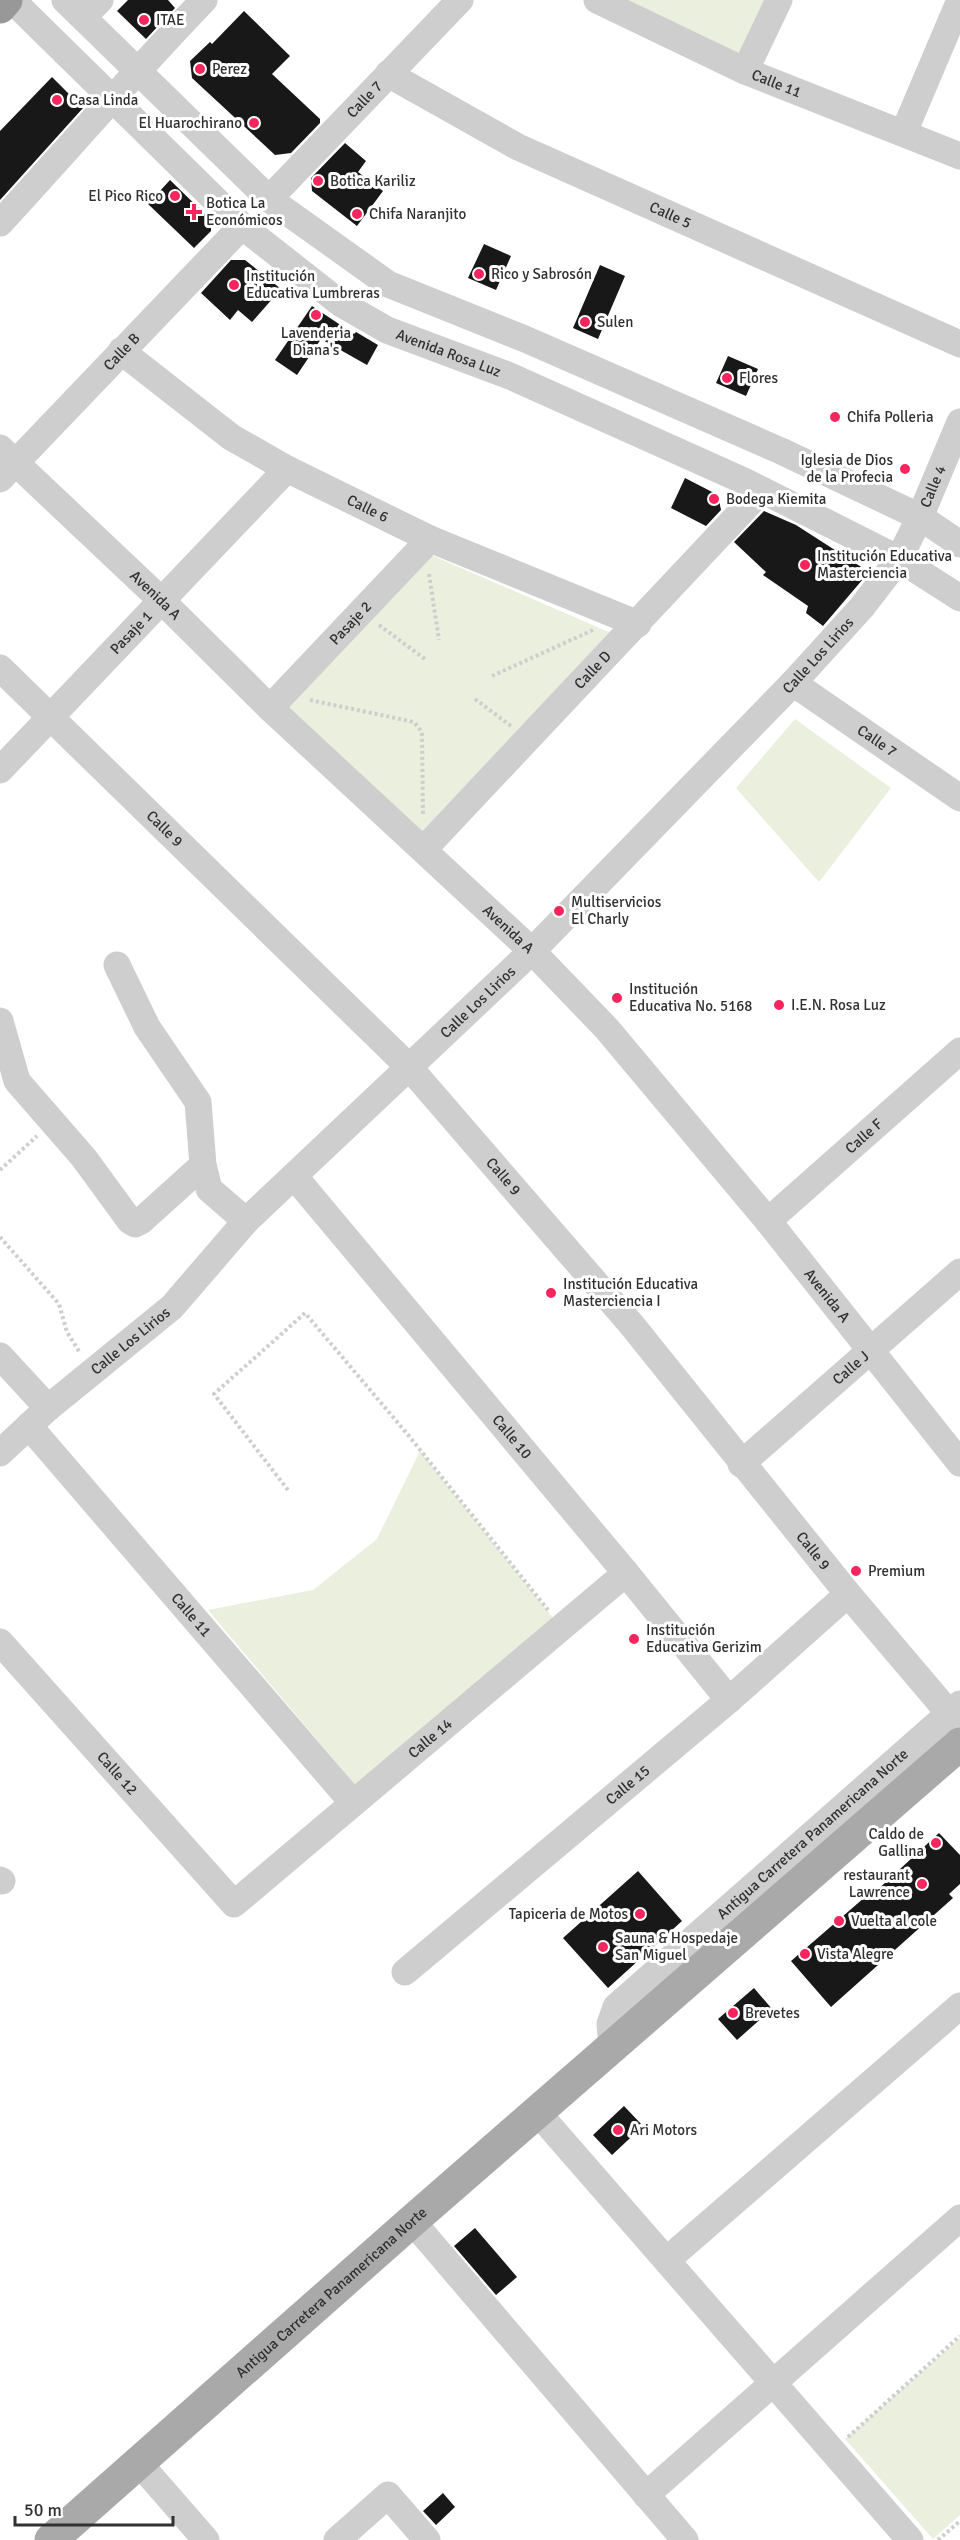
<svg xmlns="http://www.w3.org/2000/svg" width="960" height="2540" font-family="Signika,sans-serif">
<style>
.green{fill:#eaefde}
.building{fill:#181818}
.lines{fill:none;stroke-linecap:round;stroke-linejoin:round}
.path{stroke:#cecece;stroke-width:4;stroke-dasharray:3 3;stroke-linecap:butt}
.minor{stroke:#cecece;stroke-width:27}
.major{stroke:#a9a9a9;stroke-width:33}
.highway{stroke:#989898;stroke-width:33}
.poi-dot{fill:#f5265d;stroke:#fff;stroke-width:2}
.labels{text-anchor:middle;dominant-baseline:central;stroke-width:6;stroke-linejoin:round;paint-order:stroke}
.poi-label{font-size:15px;fill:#313131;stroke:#fff;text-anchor:start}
.street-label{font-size:15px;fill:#313131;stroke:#fff}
</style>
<rect width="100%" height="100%" fill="#fff"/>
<path class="green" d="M621 0H772L744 60Z
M431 555 611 633 422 831 286 710Z
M795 719 891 788 819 882 736 788Z
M420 1451 554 1619 355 1785 208 1610 313 1590 377 1539Z
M960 2338V2515L933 2539 845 2439Z"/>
<path class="building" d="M128 0H168L175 8 146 39 117 11Z
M244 11 290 56 272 74 320 119V123L291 153 275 155 192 78 190 61 210 42 212 44Z
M52 77 83 108 0 200V131Z
M345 143 366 161 358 172 383 191 357 226 312 191 311 178Z
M170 180 211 220V231L194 248 148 204Z
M484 244 511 256 496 290 468 278Z
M231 260H245L281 289 252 322 238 310 230 320 201 293Z
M600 265 625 276 598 339 573 328Z
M312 306 354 334 356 332 378 345 367 365 321 339 297 375 275 360Z
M728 356 758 369 746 396 716 383Z
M685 478 718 495 721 510 706 526 671 508Z
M764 511 796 525 869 572 823 626 806 613 808 606 763 575 766 572 734 542Z
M939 1833 960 1855V1884L949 1894 953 1898 831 2007 791 1961 872 1891 874 1893Z
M638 1871 682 1921 608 1988 563 1938Z
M754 1988 772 2009 737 2040 718 2019Z
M624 2106 643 2126 612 2155 593 2135Z
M475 2228 517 2277 496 2295 454 2246Z
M443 2493 455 2507 436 2525 423 2511Z"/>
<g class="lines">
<path class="path" d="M429 574 439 640
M379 625 425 659
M492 676 593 630
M475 699 511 726
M310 700 414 722 422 732 423 815
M0 1170 37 1136
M0 1237 59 1304 67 1332 80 1353
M288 1490 214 1394 305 1313 409 1436 548 1610
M848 2437 960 2336
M938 2540 960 2521"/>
<g class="minor">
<path id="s1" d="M12 0 242 226 340 303 387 330 510 376 744 481 899 559 960 598"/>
<path d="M65 0 269 199 388 284 525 339 781 451 920 517 960 544"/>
<path id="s2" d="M597 0 745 71 960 156"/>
<path d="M83 17 100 0"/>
<path d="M745 71 779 0"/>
<path id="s3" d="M388 74 518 147 960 344"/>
<path d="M904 132 960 0"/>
<path id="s4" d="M269 199 460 0"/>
<path d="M0 223C68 149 134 73 204 0"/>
<path id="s5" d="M121 351 231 437 287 469 430 539 638 624"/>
<path id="s6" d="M0 448 161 600 270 708 532 951 607 1029 768 1221 960 1463"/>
<path id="s7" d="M0 479 242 226"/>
<path id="s8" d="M0 668 409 1067 631 1324 848 1594 960 1726"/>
<path id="s9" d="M793 683 960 798"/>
<path id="s10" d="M270 708 430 539"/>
<path id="s11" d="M0 770 287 469"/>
<path id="s12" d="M424 849 762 490"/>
<path d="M117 965 147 1027 198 1102 203 1165 209 1189 246 1221"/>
<path d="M0 1021 17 1081 84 1158 130 1221 135 1224 141 1221 203 1165"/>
<path id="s13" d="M294 1176 626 1573 729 1700"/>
<path id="s14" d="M768 1221 960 1051"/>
<path d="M0 1356 48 1408"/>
<path id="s15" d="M29 1426 353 1803"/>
<path id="s16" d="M0 1453 48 1408 172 1307 246 1221 532 951 793 683 862 607 899 559 920 517 960 422"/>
<path id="s17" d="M741 1464 960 1272"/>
<path id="s18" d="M0 1642 234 1904 626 1573"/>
<path d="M0 1880 2 1881"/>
<path id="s19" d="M405 1972 729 1700 848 1594"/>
<path id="s20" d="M612 2048 610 2024 616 2007 960 1704"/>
<path d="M538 2113 910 2540"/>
<path d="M412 2221 685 2540"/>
<path d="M668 2259 960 2006"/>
<path d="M139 2463 206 2540"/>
<path d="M646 2495 960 2218"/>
<path d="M337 2540 388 2495 427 2540"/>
</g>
<path class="major" id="s21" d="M51 2540 412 2221 960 1744"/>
<path class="highway" d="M0 7 6 0"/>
</g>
<g class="poi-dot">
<circle cx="144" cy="20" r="6"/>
<circle cx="200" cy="69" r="6"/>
<circle cx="57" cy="100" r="6"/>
<circle cx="254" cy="123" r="6"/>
<circle cx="318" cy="181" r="6"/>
<circle cx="175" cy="196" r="6"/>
<path d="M191 203h6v6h6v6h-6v6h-6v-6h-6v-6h6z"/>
<circle cx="357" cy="214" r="6"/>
<circle cx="479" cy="274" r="6"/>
<circle cx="234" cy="285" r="6"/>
<circle cx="316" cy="315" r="6"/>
<circle cx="585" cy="322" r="6"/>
<circle cx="727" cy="378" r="6"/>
<circle cx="835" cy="417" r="6"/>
<circle cx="905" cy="469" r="6"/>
<circle cx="714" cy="499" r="6"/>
<circle cx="805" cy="565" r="6"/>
<circle cx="559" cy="911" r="6"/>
<circle cx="617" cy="998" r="6"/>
<circle cx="779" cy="1005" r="6"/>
<circle cx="551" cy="1293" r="6"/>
<circle cx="856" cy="1571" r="6"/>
<circle cx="634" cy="1639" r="6"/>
<circle cx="936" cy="1843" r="6"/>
<circle cx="922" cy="1884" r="6"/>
<circle cx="640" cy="1914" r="6"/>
<circle cx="839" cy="1921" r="6"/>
<circle cx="603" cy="1947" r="6"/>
<circle cx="805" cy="1954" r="6"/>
<circle cx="733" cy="2013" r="6"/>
<circle cx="618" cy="2130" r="6"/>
</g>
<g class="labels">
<g class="poi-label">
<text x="156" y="20">ITAE</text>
<text x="212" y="69">Perez</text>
<text x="69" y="100">Casa Linda</text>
<text x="242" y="123" text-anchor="end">El Huarochirano</text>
<text x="330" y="181">Botica Kariliz</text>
<text x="163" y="196" text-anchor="end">El Pico Rico</text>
<text x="206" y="203">Botica La<tspan x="206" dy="17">Económicos</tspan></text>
<text x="369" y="214">Chifa Naranjito</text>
<text x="491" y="274">Rico y Sabrosón</text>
<text x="246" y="276">Institución<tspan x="246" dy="17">Educativa Lumbreras</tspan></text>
<text x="597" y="322">Sulen</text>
<text x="316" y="333" text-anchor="middle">Lavenderia<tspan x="316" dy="17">Diana's</tspan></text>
<text x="739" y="378">Flores</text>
<text x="847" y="417">Chifa Polleria</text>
<text x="893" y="460" text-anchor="end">Iglesia de Dios<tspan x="893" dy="17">de la Profecia</tspan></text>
<text x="726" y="499">Bodega Kiemita</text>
<text x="817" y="556">Institución Educativa<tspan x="817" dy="17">Masterciencia</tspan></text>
<text x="571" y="902">Multiservicios<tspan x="571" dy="17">El Charly</tspan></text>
<text x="629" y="989">Institución<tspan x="629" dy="17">Educativa No. 5168</tspan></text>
<text x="791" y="1005">I.E.N. Rosa Luz</text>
<text x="563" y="1284">Institución Educativa<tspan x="563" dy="17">Masterciencia I</tspan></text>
<text x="868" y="1571">Premium</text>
<text x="646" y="1630">Institución<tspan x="646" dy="17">Educativa Gerizim</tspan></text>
<text x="924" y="1834" text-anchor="end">Caldo de<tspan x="924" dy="17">Gallina</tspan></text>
<text x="910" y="1875" text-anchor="end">restaurant<tspan x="910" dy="17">Lawrence</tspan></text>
<text x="628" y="1914" text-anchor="end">Tapiceria de Motos</text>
<text x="851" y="1921">Vuelta al cole</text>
<text x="615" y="1938">Sauna &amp; Hospedaje<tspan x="615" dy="17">San Miguel</tspan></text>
<text x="817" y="1954">Vista Alegre</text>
<text x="745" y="2013">Brevetes</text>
<text x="630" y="2130">Ari Motors</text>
</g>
<g class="street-label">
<text stroke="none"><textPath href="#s2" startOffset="198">Calle 11</textPath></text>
<text stroke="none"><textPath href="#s4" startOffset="138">Calle 7</textPath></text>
<text stroke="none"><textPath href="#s3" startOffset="316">Calle 5</textPath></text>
<text stroke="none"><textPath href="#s7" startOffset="176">Calle B</textPath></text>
<text stroke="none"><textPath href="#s1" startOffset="567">Avenida Rosa Luz</textPath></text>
<text stroke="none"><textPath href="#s16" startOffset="1350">Calle 4</textPath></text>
<text stroke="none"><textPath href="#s5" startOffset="294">Calle 6</textPath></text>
<text stroke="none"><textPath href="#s6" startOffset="214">Avenida A</textPath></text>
<text stroke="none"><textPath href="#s10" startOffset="117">Pasaje 2</textPath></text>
<text stroke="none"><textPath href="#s11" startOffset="190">Pasaje 1</textPath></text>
<text stroke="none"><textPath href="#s16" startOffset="1144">Calle Los Lirios</textPath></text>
<text stroke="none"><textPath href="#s12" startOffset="246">Calle D</textPath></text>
<text stroke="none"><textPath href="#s9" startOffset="102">Calle 7</textPath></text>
<text stroke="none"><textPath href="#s8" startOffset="230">Calle 9</textPath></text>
<text stroke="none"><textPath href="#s6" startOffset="700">Avenida A</textPath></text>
<text stroke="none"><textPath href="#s16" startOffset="658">Calle Los Lirios</textPath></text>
<text stroke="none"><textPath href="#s14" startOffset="128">Calle F</textPath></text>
<text stroke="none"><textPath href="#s8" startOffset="716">Calle 9</textPath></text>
<text stroke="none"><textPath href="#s6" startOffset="1186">Avenida A</textPath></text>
<text stroke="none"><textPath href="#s16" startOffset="172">Calle Los Lirios</textPath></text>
<text stroke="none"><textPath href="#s17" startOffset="146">Calle J</textPath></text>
<text stroke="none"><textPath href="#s13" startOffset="340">Calle 10</textPath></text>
<text stroke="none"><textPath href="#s8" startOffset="1202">Calle 9</textPath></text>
<text stroke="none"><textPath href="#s15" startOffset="249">Calle 11</textPath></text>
<text stroke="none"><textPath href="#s18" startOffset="608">Calle 14</textPath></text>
<text stroke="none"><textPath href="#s18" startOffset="176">Calle 12</textPath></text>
<text stroke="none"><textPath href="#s19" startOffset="291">Calle 15</textPath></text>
<text stroke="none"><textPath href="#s20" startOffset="304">Antigua Carretera Panamericana Norte</textPath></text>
<text stroke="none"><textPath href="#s21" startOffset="374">Antigua Carretera Panamericana Norte</textPath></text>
</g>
</g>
<path d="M15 2516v9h158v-9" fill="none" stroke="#313131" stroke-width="3"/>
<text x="24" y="2516" font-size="18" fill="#313131" stroke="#ffffff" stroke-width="4.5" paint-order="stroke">50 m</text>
</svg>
